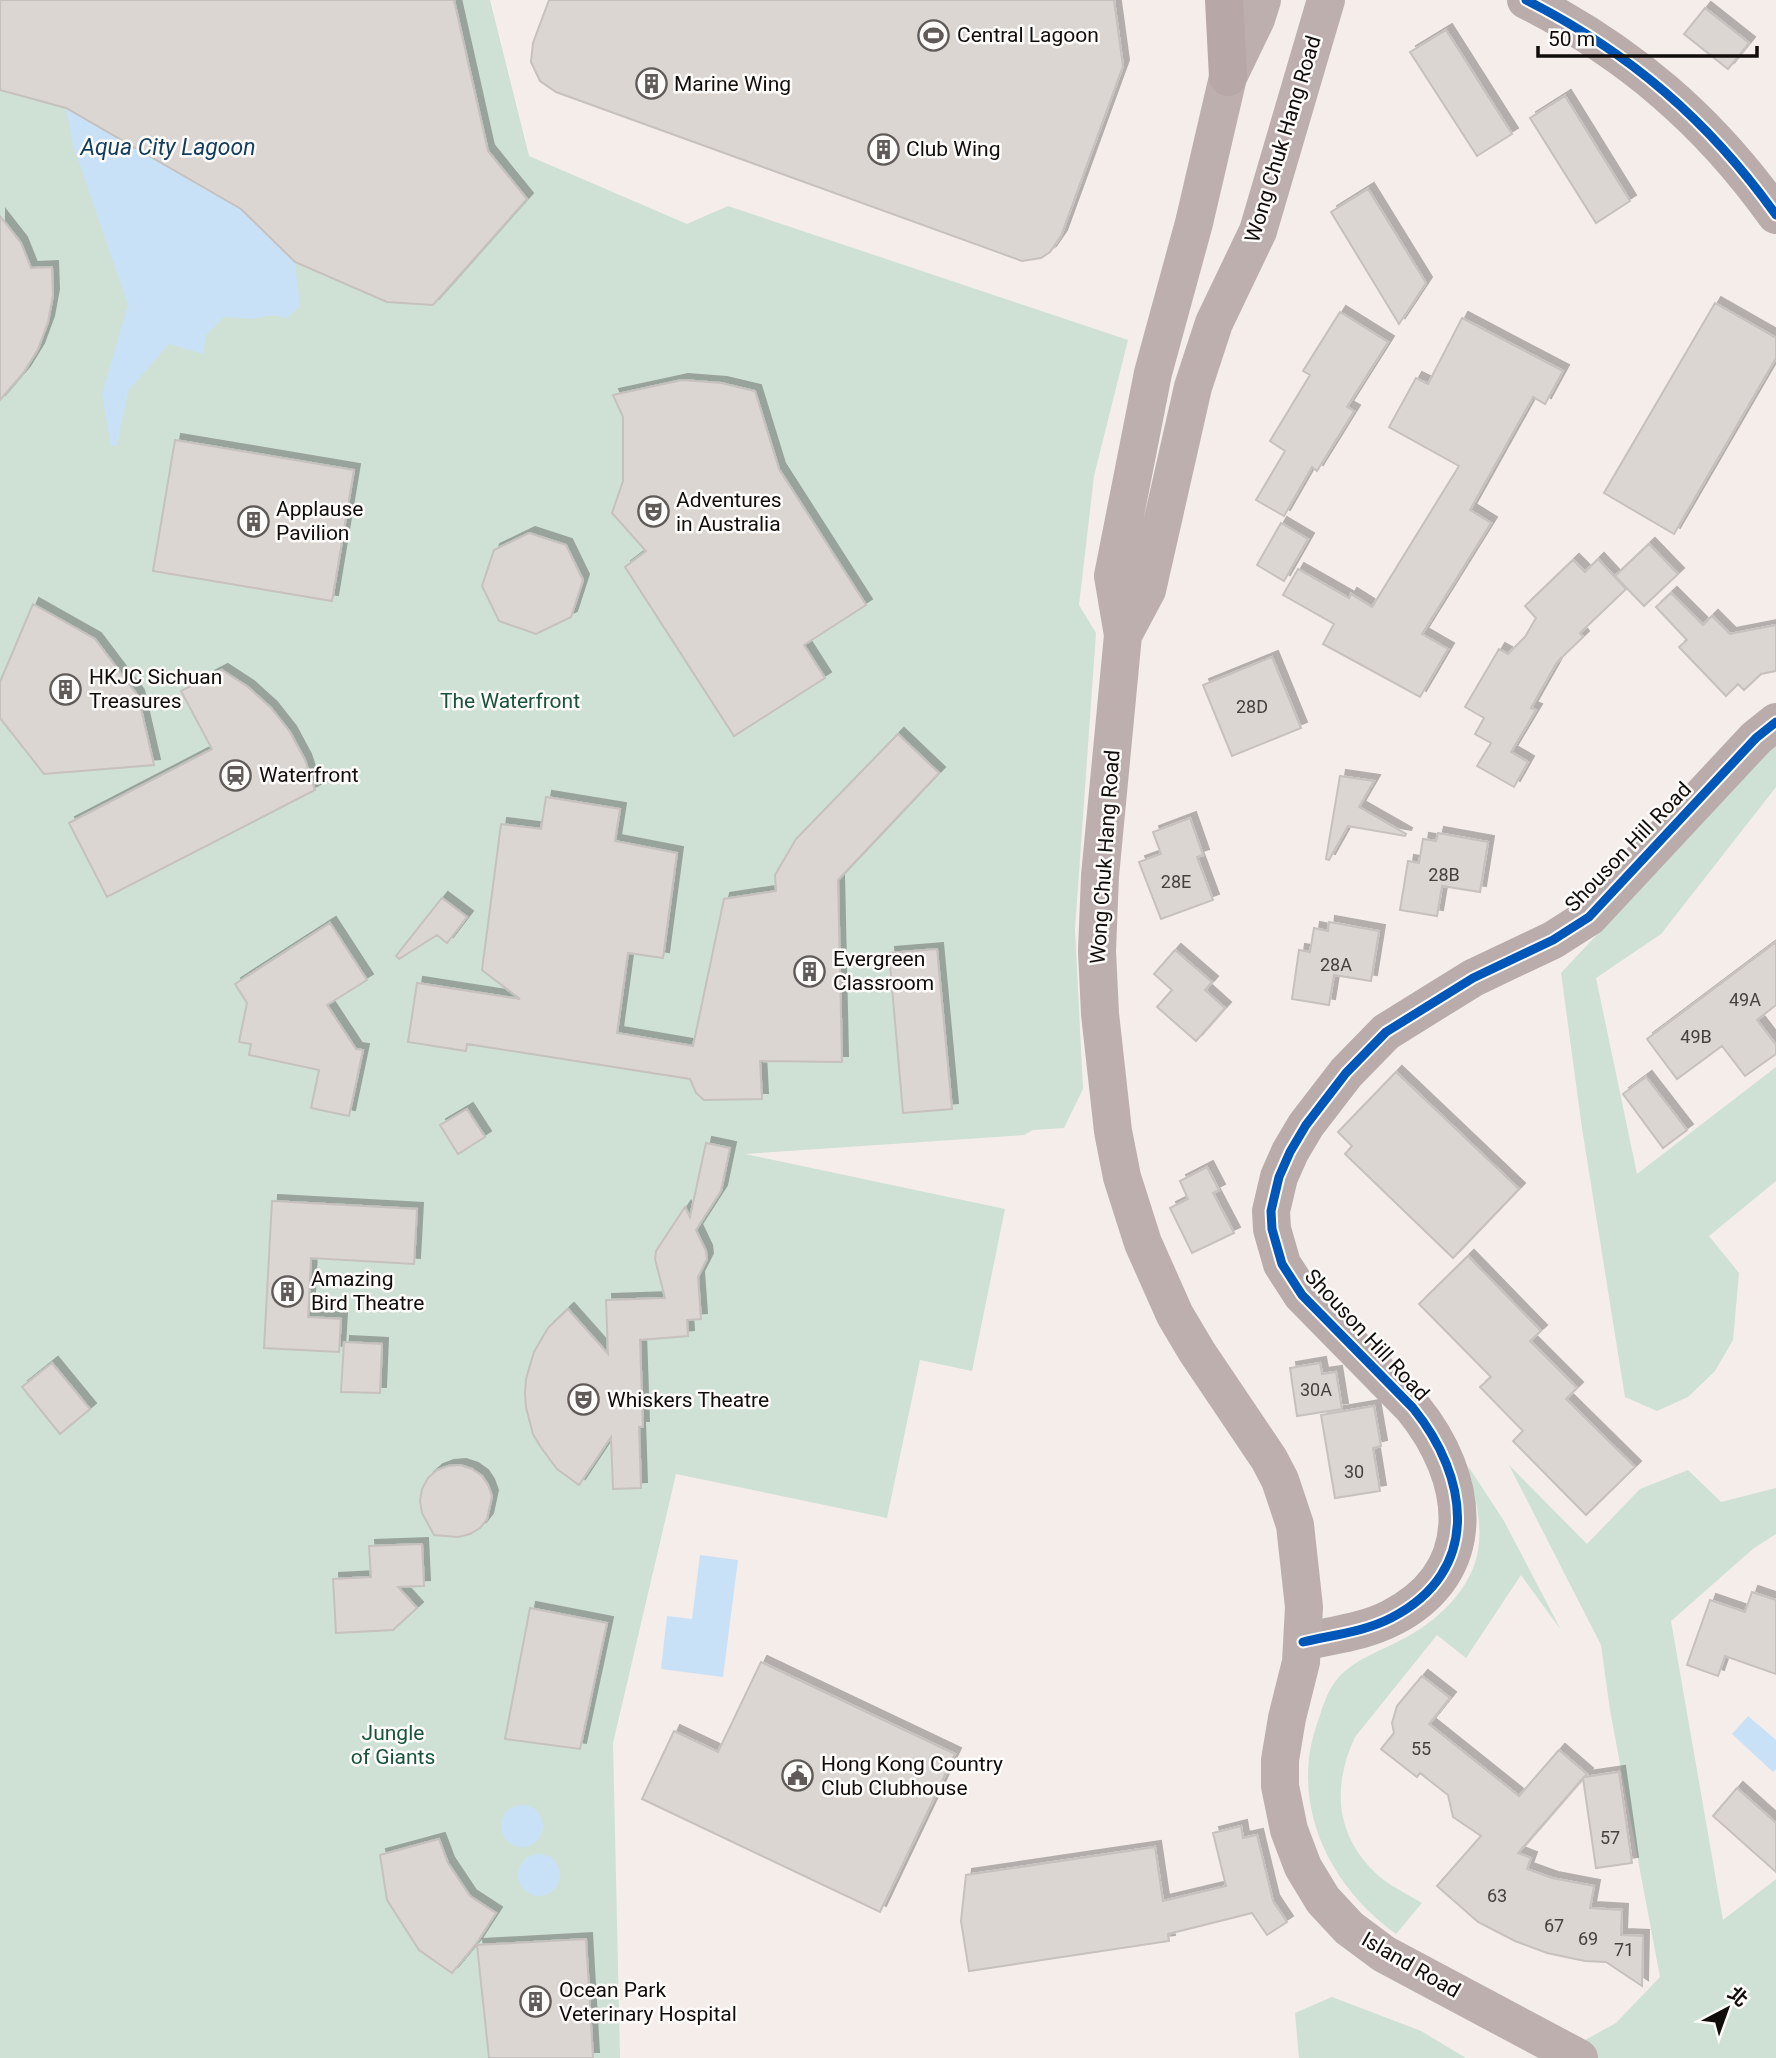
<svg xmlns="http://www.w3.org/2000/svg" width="1776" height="2058" font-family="Roboto,'Noto Sans TC',sans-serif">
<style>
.green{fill:#cfe0d4}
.water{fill:#c9e1f7}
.building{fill:#dcd6d3;stroke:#c6c1be;stroke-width:2;filter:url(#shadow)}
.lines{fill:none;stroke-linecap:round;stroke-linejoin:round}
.minor{stroke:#b9acab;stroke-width:38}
.major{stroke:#bdafad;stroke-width:38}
.highway{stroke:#b7a7a6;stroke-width:38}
.cycleway-casing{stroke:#fefcfa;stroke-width:13}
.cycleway{stroke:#0057b8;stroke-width:9}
.labels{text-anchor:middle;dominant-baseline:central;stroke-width:5;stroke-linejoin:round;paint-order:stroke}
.number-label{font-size:18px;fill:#46413f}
.poi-label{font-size:21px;fill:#110d0b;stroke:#fefcfa;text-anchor:start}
.street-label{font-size:21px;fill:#110d0b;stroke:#fefcfa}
.park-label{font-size:21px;fill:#18533b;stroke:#fefcfa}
.water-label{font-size:23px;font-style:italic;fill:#123d5d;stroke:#fefcfa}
</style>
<defs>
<filter id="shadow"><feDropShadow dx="6" dy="-6" stdDeviation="0" flood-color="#0004"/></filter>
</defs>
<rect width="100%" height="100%" fill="#f4ede9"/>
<path class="green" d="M0 0H490L529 156 687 224 728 206 1128 340 1094 476 1079 605 1096 633 1075 929 1083 1089 1064 1128 1033 1130 1024 1135 745 1154 1005 1209 972 1371 920 1360 887 1518 676 1474 613 1743 620 2058H0Z
M1776 744V787L1661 934 1596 978 1637 1174 1776 1067V1181L1709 1236 1739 1273 1733 1340 1715 1371 1688 1397 1657 1411 1625 1397 1582 1128 1561 973Z
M1509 1465 1587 1544 1640 1489 1688 1470 1721 1502 1776 1488V1534L1754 1548 1671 1621 1723 1920 1776 1879V2058H1562L1567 2050 1616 2023 1660 1977 1610 1710 1601 1645Z
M1468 1466 1504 1521 1561 1630 1521 1575 1466 1658 1437 1635 1355 1737C1331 1788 1336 1839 1380 1877 1392 1887 1409 1895 1422 1903L1396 1934C1329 1886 1288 1803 1318 1721 1323 1706 1327 1691 1338 1678 1355 1659 1379 1652 1401 1640 1435 1623 1472 1590 1478 1550 1483 1524 1474 1491 1468 1466Z
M1332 1997 1421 2031 1466 2058H1299L1295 2013Z"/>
<path class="water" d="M59 25 295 262 300 306 287 318 272 315 252 319 224 317 205 336 204 354 169 344 128 391 117 445 111 447 102 394 128 305 73 145 66 108Z
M700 1555 738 1560 723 1677 661 1669 667 1616 692 1619Z
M1748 1716 1776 1740V1769L1773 1772 1732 1734Z
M501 1826a21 21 0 1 1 42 0a21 21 0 1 1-42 0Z
M518 1875a21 21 0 1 1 42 0a21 21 0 1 1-42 0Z"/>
<path class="building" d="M0 0H454L488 151 527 199 433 305 387 302 295 262 241 209 66 108 0 90Z
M549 0H1114L1123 66 1061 236 1050 252 1041 258 1022 261 556 92 540 81 531 62 533 43Z
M1705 8 1749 43 1728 69 1684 34Z
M1446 30 1512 134 1477 156 1410 52Z
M1565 96 1630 201 1596 223 1530 118Z
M1368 189 1426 283 1399 324 1331 212Z
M0 216 21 243 31 268 52 267 53 295 48 322 38 349 24 372 0 400Z
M1715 303 1776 338V358L1674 534 1604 493Z
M1340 312 1388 342 1347 407 1354 411 1317 471 1312 467 1284 516 1256 500 1285 451 1270 441 1310 375 1303 371Z
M1462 318 1563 371 1545 404 1533 397 1470 510 1491 523 1422 634 1448 649 1420 697 1323 644 1334 624 1283 595 1298 569 1349 598 1351 594 1372 607 1459 466 1389 427 1416 378 1428 384Z
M682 380 721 383 755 391 779 469 866 605 804 645 825 678 734 736 625 567 646 551 612 513 623 481V417L613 395Z
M175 440 354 470 332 601 153 571Z
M1281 523 1308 539 1284 581 1257 565Z
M529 533 566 545 583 580 571 617 536 634 499 621 482 586 494 550Z
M1649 544 1678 574 1644 606 1615 576Z
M1598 559 1626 589 1580 633 1583 637 1557 662 1531 708 1536 710 1511 752 1528 762 1514 787 1477 766 1491 743 1475 734 1484 718 1465 707 1499 649 1508 654 1525 637 1536 618 1525 606 1573 560 1585 572Z
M1671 593 1703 625 1712 616 1730 634 1776 625V671L1761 674 1744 690 1738 684 1726 696 1679 647 1687 640 1656 607Z
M33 604 95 639 138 696 154 765 44 774 0 718V682Z
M1272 657 1301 728 1232 756 1203 685Z
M222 670 248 687 271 708 290 732 305 760 315 790 107 897 69 823 212 749 181 691Z
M898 734 939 773 838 880 842 1062 760 1061 762 1099 704 1100 696 1093 690 1079 467 1044 466 1051 408 1042 417 983 520 999 482 970 501 824 541 829 546 797 620 809 615 841 677 853 663 958 628 953 617 1033 693 1046 724 899 776 891 775 875 796 839Z
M1340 776 1374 781 1359 807 1406 834 1405 836 1348 826 1329 860 1326 859Z
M1190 818 1203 855 1197 857 1213 900 1161 919 1139 862 1161 854 1153 832Z
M1438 833 1488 842 1480 892 1442 886 1437 916 1400 910 1408 861 1419 863 1423 839 1436 841Z
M442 898 467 917 447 943 437 935 399 959 396 956Z
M1329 922 1379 931 1371 981 1334 975 1329 1005 1292 999 1299 950 1310 952 1314 928 1328 931Z
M330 923 367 980 327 1005 356 1049 363 1050 349 1116 311 1108 319 1070 249 1055 251 1044 239 1042 247 1003 235 984Z
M1776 942V1005L1757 1020 1776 1045V1054L1745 1076 1722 1046 1677 1079 1647 1039Z
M937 949 952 1109 903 1113 889 953Z
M1175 950 1212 982 1205 990 1225 1008 1196 1041 1157 1007 1172 990 1154 974Z
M1396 1072 1519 1189 1453 1258 1345 1154 1352 1146 1338 1132Z
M1646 1077 1687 1130 1663 1148 1623 1094Z
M467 1109 485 1137 458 1154 440 1125Z
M706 1143 730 1148 721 1191 696 1230 706 1251 707 1259 698 1277 701 1319 687 1320 688 1336 640 1340 643 1427H639L641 1488 613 1489 611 1437 579 1485 557 1469 540 1446 533 1434 526 1407 525 1393 526 1379 534 1352 548 1328 568 1309 608 1354 606 1300 665 1298 655 1259 656 1251 685 1207 690 1217Z
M1207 1167 1219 1190 1213 1193 1234 1233 1192 1253 1170 1208 1188 1199 1180 1181Z
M272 1201 417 1209 414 1264 311 1258 308 1317 341 1319 339 1352 264 1348Z
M1468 1256 1541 1331 1530 1341 1577 1388 1566 1399 1635 1467 1586 1515 1513 1441 1523 1431 1480 1387 1491 1377 1419 1304Z
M344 1342 382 1344 380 1393 341 1392Z
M52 1363 90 1409 60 1434 22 1387Z
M1320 1363 1322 1374 1336 1372 1342 1409 1297 1416 1290 1368Z
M1374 1406 1381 1446 1373 1448 1380 1491 1335 1498 1321 1415Z
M460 1465 472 1469 482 1476 488 1485 492 1496 487 1519 480 1528 470 1534 458 1537 434 1535 422 1513 420 1501 422 1489 428 1478 437 1470 448 1466Z
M422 1544 424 1586 398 1587 417 1608 393 1630 336 1633 333 1579 371 1577 369 1546Z
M1752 1592 1776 1600V1674L1725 1656 1718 1676 1687 1665 1710 1600 1745 1612Z
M530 1608 607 1623 580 1749 505 1739Z
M761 1662 955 1754 880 1912 642 1799 674 1731 718 1752Z
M1422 1676 1450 1698 1429 1724 1519 1796 1559 1750 1587 1774 1584 1777 1619 1772 1632 1863 1596 1868 1583 1778 1518 1853 1531 1858 1527 1869 1552 1878 1594 1886 1590 1908 1622 1910 1621 1935 1643 1936 1642 1986 1606 1962 1585 1961 1547 1953 1515 1941 1478 1922 1437 1886 1481 1836 1453 1817 1448 1795 1420 1773 1417 1777 1381 1749 1394 1733 1392 1723 1397 1706Z
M1737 1788 1776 1823V1872L1713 1816Z
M1241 1826 1243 1838 1257 1835 1273 1901 1287 1922 1267 1935 1252 1913 1168 1934 1169 1941 969 1971 961 1921 966 1875 1155 1847 1163 1901 1226 1886 1213 1833Z
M439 1839 448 1863 470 1896 496 1913 476 1944 452 1973 419 1950 387 1900 380 1855Z
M586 1939 593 2058H489L477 1945Z"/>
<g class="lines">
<path class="minor" d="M1526 0C1629 52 1709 121 1776 215
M1303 1642C1332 1635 1364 1632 1391 1618 1483 1571 1469 1477 1413 1408L1302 1295 1282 1264 1272 1229 1271 1211 1279 1177 1290 1152 1306 1125 1346 1073 1386 1032 1473 978 1553 940 1589 917 1756 738 1776 722"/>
<path class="major" d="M1262 0 1256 19 1228 77 1194 223 1153 373 1113 576 1123 635 1100 876 1097 951 1100 1014 1113 1131 1122 1177 1143 1243 1175 1315 1197 1352 1269 1459 1280 1480 1295 1525 1304 1607 1301 1662 1287 1718 1280 1760V1786L1289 1830 1303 1867 1323 1900 1349 1928 1384 1954 1579 2058
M1123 635 1147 590 1193 387 1214 323 1258 231 1326 0"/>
<path class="highway" d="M1224 0 1228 77"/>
<defs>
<path id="cycleway" d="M1526 0C1629 52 1709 121 1776 215
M1303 1642C1332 1635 1364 1632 1391 1618 1483 1571 1469 1477 1413 1408L1302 1295 1282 1264 1272 1229 1271 1211 1279 1177 1290 1152 1306 1125 1346 1073 1386 1032 1473 978 1553 940 1589 917 1756 738 1776 722"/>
</defs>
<use href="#cycleway" class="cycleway-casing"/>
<use href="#cycleway" class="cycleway"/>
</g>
<defs>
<symbol id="stadium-ring" viewBox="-11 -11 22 22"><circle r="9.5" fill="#fefcfa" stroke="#605b59" stroke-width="1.5"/><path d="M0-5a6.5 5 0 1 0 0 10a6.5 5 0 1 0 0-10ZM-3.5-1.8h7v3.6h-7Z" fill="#605b59"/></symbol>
<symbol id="building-ring" viewBox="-11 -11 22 22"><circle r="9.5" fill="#fefcfa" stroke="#605b59" stroke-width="1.5"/><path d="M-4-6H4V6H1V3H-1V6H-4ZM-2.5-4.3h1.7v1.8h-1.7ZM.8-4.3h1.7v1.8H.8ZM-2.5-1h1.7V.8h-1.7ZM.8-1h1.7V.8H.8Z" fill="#605b59"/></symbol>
<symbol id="theatre-ring" viewBox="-11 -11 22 22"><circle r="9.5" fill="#fefcfa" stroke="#605b59" stroke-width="1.5"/><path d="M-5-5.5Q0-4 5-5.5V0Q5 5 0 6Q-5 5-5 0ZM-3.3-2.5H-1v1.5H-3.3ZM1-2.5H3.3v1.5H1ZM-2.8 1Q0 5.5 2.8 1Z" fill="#605b59"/></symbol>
<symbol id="station-ring" viewBox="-11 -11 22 22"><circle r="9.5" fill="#fefcfa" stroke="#605b59" stroke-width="1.5"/><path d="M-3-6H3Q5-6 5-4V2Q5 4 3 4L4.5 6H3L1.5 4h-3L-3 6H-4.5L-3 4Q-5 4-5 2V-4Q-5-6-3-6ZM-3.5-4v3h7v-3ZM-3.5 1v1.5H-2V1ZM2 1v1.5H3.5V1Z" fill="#605b59"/></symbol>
<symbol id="civic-ring" viewBox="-11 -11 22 22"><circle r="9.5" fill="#fefcfa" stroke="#605b59" stroke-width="1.5"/><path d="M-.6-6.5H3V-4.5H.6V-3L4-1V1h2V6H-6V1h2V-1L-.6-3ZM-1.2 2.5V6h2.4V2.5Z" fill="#605b59"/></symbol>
</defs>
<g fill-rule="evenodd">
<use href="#stadium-ring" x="916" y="18" width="35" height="35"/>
<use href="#building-ring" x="634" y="66" width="35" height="35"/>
<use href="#building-ring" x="866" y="132" width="35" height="35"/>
<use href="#theatre-ring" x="636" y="494" width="35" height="35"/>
<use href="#building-ring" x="236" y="504" width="35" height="35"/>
<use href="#building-ring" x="48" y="672" width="35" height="35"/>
<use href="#station-ring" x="218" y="758" width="35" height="35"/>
<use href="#building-ring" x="792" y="954" width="35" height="35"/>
<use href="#building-ring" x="270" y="1274" width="35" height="35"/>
<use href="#theatre-ring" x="566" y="1382" width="35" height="35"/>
<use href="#civic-ring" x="780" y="1758" width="35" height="35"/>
<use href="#building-ring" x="518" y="1984" width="35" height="35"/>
</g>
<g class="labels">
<g class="number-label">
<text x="1252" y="706">28D</text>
<text x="1444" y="874">28B</text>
<text x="1176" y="881">28E</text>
<text x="1336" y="964">28A</text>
<text x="1745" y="999">49A</text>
<text x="1696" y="1036">49B</text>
<text x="1316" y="1389">30A</text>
<text x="1354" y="1471">30</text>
<text x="1421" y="1748">55</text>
<text x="1610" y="1837">57</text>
<text x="1497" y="1895">63</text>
<text x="1554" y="1925">67</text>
<text x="1588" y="1938">69</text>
<text x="1624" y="1949">71</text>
</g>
<g class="poi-label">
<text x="957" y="35">Central Lagoon</text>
<text x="674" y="84">Marine Wing</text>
<text x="906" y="149">Club Wing</text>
<text x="676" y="500">Adventures<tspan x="676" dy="24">in Australia</tspan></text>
<text x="276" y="509">Applause<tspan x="276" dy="24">Pavilion</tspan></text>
<text x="89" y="677">HKJC Sichuan<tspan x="89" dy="24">Treasures</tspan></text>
<text x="259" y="775">Waterfront</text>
<text x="833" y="959">Evergreen<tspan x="833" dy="24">Classroom</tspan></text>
<text x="311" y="1279">Amazing<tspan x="311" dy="24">Bird Theatre</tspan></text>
<text x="607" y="1400">Whiskers Theatre</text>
<text x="821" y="1764">Hong Kong Country<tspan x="821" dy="24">Club Clubhouse</tspan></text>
<text x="559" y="1990">Ocean Park<tspan x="559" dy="24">Veterinary Hospital</tspan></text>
</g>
<g class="street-label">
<text transform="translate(1283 139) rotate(-73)">Wong Chuk Hang Road</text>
<text transform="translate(1628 847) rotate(-46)">Shouson Hill Road</text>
<text transform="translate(1105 857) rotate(-86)">Wong Chuk Hang Road</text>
<text transform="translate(1367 1335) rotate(47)">Shouson Hill Road</text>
<text transform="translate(1411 1965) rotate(30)">Island Road</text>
</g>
<g class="park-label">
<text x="510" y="701">The Waterfront</text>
<text x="393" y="1733">Jungle<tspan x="393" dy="24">of Giants</tspan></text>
</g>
<g class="water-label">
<text x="168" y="147">Aqua City Lagoon</text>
</g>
</g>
<g transform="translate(1727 2009) rotate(41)" stroke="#fefcfa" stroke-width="5" paint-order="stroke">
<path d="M0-5L12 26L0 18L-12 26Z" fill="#110d0b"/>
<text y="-10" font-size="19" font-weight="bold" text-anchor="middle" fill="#110d0b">北</text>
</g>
<path d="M1538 46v10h219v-10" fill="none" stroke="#110d0b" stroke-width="3.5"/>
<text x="1548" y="46" font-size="21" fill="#110d0b" stroke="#fefcfa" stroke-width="5" paint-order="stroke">50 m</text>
</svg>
